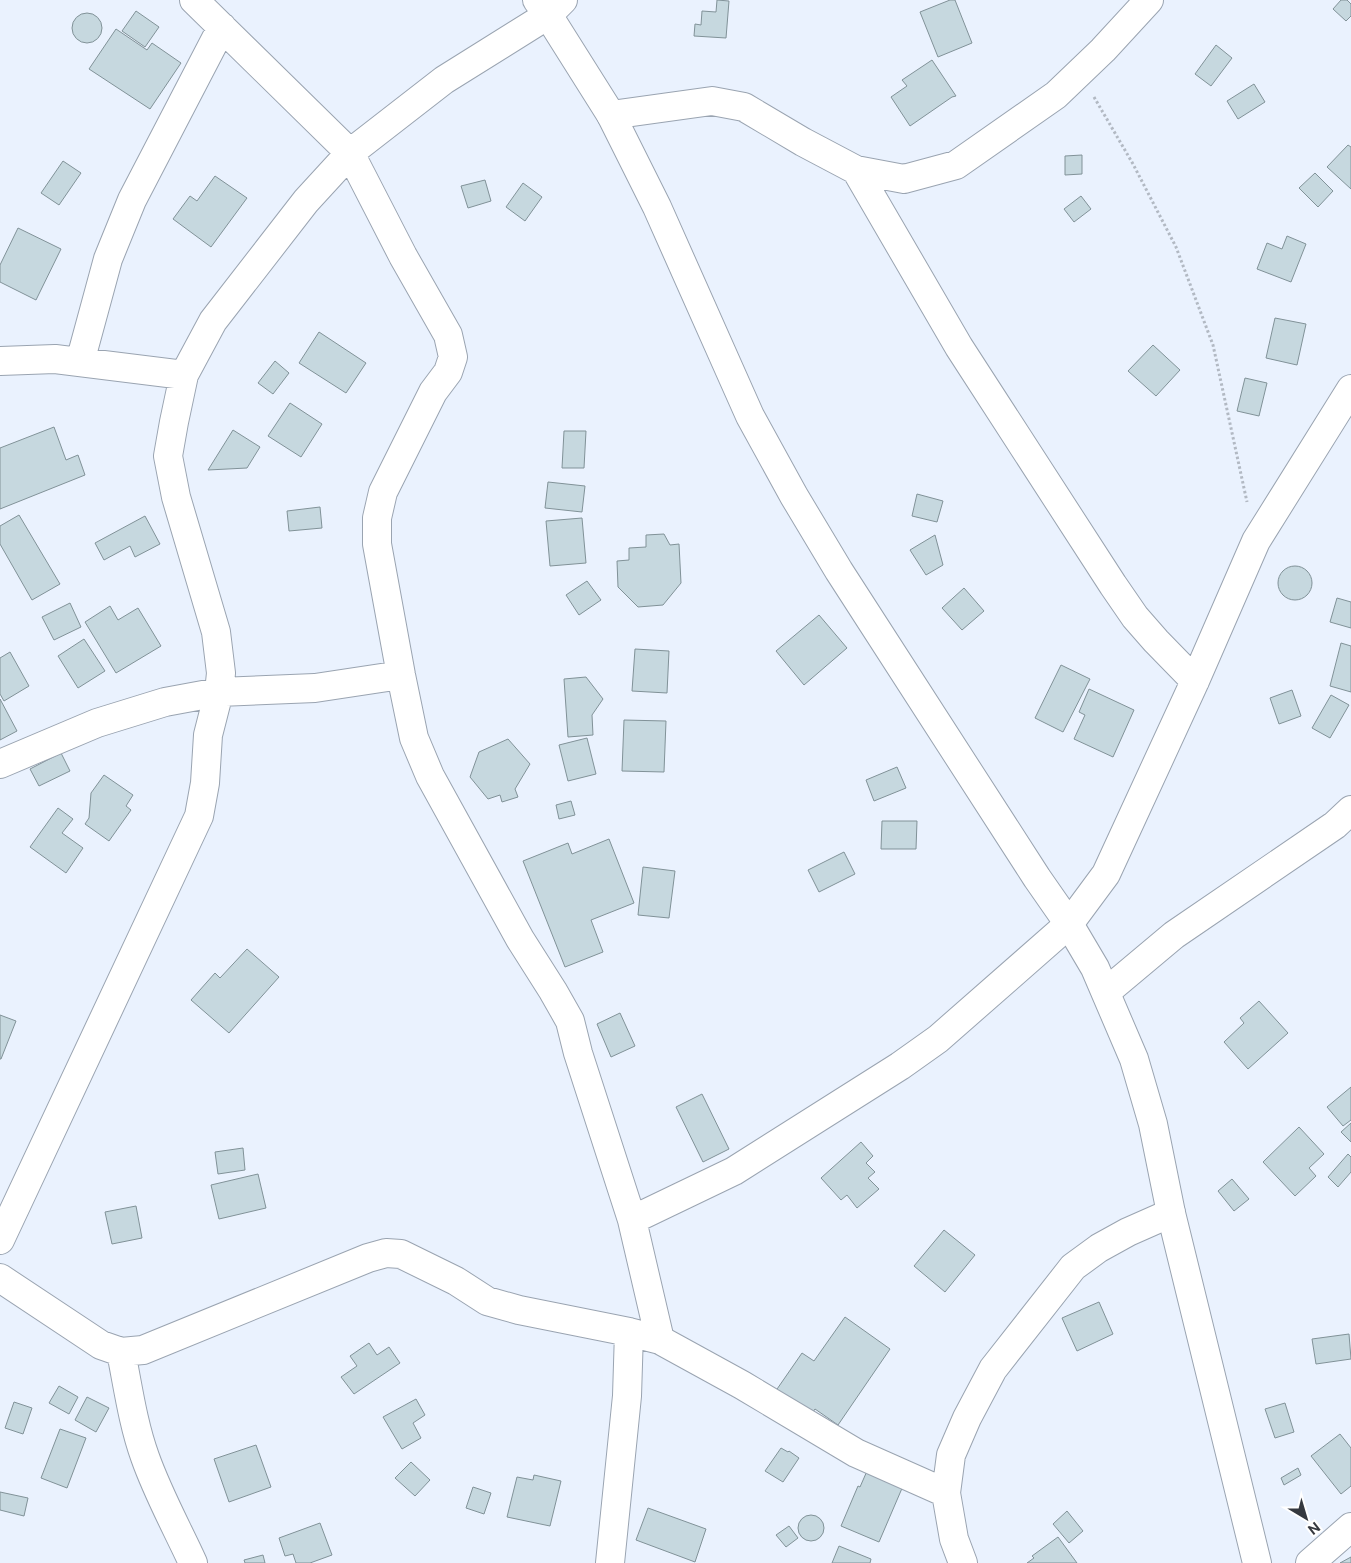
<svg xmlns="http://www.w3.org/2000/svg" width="1351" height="1563" font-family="'Public Sans',sans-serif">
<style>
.building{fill:#c6d8df;stroke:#819298}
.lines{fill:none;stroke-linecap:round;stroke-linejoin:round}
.minor-casing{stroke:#9aa4b1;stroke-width:30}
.tertiary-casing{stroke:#9aa4b1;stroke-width:30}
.path{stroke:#b2b9c3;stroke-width:3;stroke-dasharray:2.5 2.5;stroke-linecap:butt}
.minor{stroke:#fff;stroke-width:28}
.tertiary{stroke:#fff;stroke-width:28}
</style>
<rect width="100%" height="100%" fill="#eaf2fe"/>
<path class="building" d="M717 0 729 1 726 38 694 36 695 24 701 25 702 11 716 12Z
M950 0H955L972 43 938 57 920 12Z
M1341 0H1347L1351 4V16L1346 21 1333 9Z
M136 11 159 27 145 47 122 31Z
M72 28a15 15 0 1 1 30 0a15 15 0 1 1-30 0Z
M116 29 147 50 152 43 181 63 150 109 89 69Z
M1216 45 1232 58 1211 86 1195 74Z
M932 60 956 96 952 97 910 126 891 97 907 86 902 80Z
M1254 84 1265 102 1238 119 1227 101Z
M1348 145 1351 147V189L1327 167Z
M1082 155V174L1065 175V156Z
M63 161 81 173 59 205 41 193Z
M1315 173 1333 191 1318 207 1299 188Z
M215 176 247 198 211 247 173 219 190 196 197 201Z
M485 180 491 201 468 208 461 186Z
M523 183 542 197 525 221 506 207Z
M1081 196 1091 209 1074 222 1064 209Z
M18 228 61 249 36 300 0 282V265Z
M1287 236 1306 244 1291 282 1257 269 1267 243 1282 249Z
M1275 318 1306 324 1297 365 1266 358Z
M319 332 366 363 346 393 299 363Z
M1153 345 1180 370 1156 396 1128 371Z
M275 361 289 373 273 394 258 383Z
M1245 378 1267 383 1259 416 1237 411Z
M290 403 322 424 301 457 268 436Z
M54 427 66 460 78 455 85 475 0 509V448Z
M233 430 260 447 247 468 208 470Z
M564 431H586L584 468H562Z
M548 482 585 486 582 512 545 508Z
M917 494 943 501 937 522 912 516Z
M320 507 322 528 289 531 287 511Z
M19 515 60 584 32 600 0 544V526Z
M145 516 160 544 135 557 130 546 104 560 95 543Z
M582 518 586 563 550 566 546 521Z
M664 534 670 545 679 544 681 583 663 605 638 607 618 587 617 561 629 560V548L646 547V535Z
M935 535 943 565 926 575 910 550Z
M1278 583a17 17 0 1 1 34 0a17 17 0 1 1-34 0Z
M587 581 601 600 579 615 566 595Z
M964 588 984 611 962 630 942 608Z
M1337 598 1351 602V628L1330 622Z
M70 603 81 627 54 640 42 617Z
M110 606 118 620 138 608 161 646 116 673 85 622Z
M819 615 847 648 804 685 776 651Z
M84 639 105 671 78 688 58 656Z
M1341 643 1351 646V692L1330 686Z
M635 649 669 651 667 693 632 691Z
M10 652 29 686 4 701 0 694V658Z
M1061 665 1090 679 1063 732 1035 718Z
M586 677 603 699 592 715 593 735 568 737 564 679Z
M1089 689 1134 710 1113 757 1074 739 1085 715 1079 712Z
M1292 690 1301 716 1279 724 1270 698Z
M1331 695 1349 705 1330 738 1312 728Z
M0 699 17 731 0 740Z
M624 720 666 721 664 772 622 771Z
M587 738 596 774 568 781 559 745Z
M508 739 530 764 515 789 518 797 502 802 500 795 488 799 470 777 479 752Z
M61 753 70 771 39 786 30 769Z
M897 767 906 788 874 801 866 780Z
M104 775 133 795 126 806 131 810 109 841 85 824 89 818 91 793Z
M571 801 575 815 559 819 556 805Z
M58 808 73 819 62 833 83 848 66 873 30 847Z
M882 821H917L916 849H881Z
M609 839 634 903 591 920 603 952 565 967 523 861 568 843 572 854Z
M844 852 855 874 819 892 808 870Z
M643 867 675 871 669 918 638 915Z
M247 949 279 977 229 1033 191 1000 215 973 220 978Z
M1259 1001 1288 1033 1248 1069 1224 1042 1244 1023 1240 1018Z
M620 1013 635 1046 611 1057 597 1024Z
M0 1015 16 1021 1 1059H0Z
M1351 1087V1120L1343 1126 1327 1107Z
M702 1094 729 1149 703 1162 676 1107Z
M1351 1123V1142L1341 1132Z
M1299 1127 1324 1154 1309 1168 1316 1176 1295 1196 1263 1162Z
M861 1142 873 1156 866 1163 875 1172 868 1178 879 1189 857 1208 847 1195 841 1200 821 1178Z
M243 1148 245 1170 218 1174 215 1152Z
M1348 1154 1351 1157V1172L1338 1187 1328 1177Z
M258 1174 266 1208 219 1219 211 1185Z
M1232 1179 1249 1199 1234 1211 1218 1191Z
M136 1206 142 1238 112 1244 105 1212Z
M944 1230 975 1255 945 1292 914 1266Z
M1099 1302 1113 1334 1077 1351 1062 1318Z
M845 1317 890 1349 838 1425 815 1409 810 1416 775 1392 802 1353 814 1361Z
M1349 1334 1351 1359 1316 1364 1312 1339Z
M369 1343 377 1355 389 1347 400 1363 354 1394 341 1377 357 1366 350 1356Z
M59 1386 78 1397 69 1414 49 1403Z
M87 1397 109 1408 96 1432 75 1420Z
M416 1399 425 1415 413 1423 421 1438 402 1449 383 1417Z
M14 1402 32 1408 23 1434 5 1428Z
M1285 1403 1294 1432 1275 1438 1265 1409Z
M60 1429 86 1438 67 1488 41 1478Z
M1340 1434 1351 1448V1486L1341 1494 1311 1456Z
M256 1445 271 1487 229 1502 214 1459Z
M781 1448 788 1452 789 1451 799 1458 783 1482 765 1471Z
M411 1462 430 1480 415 1496 395 1478Z
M1298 1468 1301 1475 1284 1485 1281 1478Z
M867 1471 903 1486 879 1542 841 1526 858 1486 860 1487Z
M534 1475 561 1481 550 1526 507 1517 517 1477 533 1480Z
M473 1487 491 1493 484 1514 466 1508Z
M0 1492 28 1498 24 1516 0 1510Z
M648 1508 706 1529 695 1562 636 1540Z
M1067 1511 1083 1531 1069 1543 1053 1524Z
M798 1528a13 13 0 1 1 26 0a13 13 0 1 1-26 0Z
M320 1523 332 1555 310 1563H296L293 1554 285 1556 279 1538Z
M789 1526 798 1538 786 1547 776 1535Z
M1058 1537 1077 1563H1027L1034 1558 1032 1556Z
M839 1546 871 1559 870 1563H832Z
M263 1555 265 1563H245L244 1560Z
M1351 1557V1563H1340Z"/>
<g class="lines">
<defs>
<path id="minor" d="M194 0 350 153 403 256 448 335 453 357 448 372 433 392 383 492 377 518V544L401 675 414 738 430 776 520 939 553 991 570 1021 578 1053 632 1220 660 1340
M611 115 712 101 744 107 803 142 856 170 904 179 956 165 1056 95 1103 50 1149 0
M856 170 959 347 1113 585 1135 617 1156 641 1195 681
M0 361 55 359 184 375
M80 362 108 259 132 200 222 27
M0 764 97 723 165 702 219 692 315 688 401 675
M1106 992 1174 935 1335 825 1351 810
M632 1220 734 1171 900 1066 938 1039 1069 924 1106 874 1195 681 1256 541 1351 389
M0 1240 199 816 205 783 208 735 219 692 221 673 216 632 176 497 168 456 174 422 184 375 213 321 306 201 350 153 444 80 548 15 563 0
M0 1278 101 1345 121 1352 143 1350 368 1258 386 1253 401 1254 456 1281 487 1301 519 1310 629 1332 660 1340 742 1385 856 1453 946 1493
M121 1352C128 1387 133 1424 145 1457 158 1494 177 1528 193 1563
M610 1563 627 1396 629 1332
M963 1563 954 1539 946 1493 951 1455 967 1418 993 1369 1073 1267 1099 1248 1128 1232 1171 1213
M1310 1563 1351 1527"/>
<path id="tertiary" d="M537 0 548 15 611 115 657 207 750 416 794 496 839 571 1037 878 1069 924 1095 968 1134 1059 1153 1124 1171 1213 1257 1563"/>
</defs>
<use href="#minor" class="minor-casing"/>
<use href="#tertiary" class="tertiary-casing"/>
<path class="path" d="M1094 97 1133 164 1176 247 1213 345 1247 502"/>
<use href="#minor" class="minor"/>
<use href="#tertiary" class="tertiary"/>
</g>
<g transform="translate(1306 1518) rotate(142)" stroke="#ffffff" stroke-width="4" paint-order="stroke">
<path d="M0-4L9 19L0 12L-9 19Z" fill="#35393f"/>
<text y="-8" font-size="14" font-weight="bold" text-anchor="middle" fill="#35393f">N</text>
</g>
</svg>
